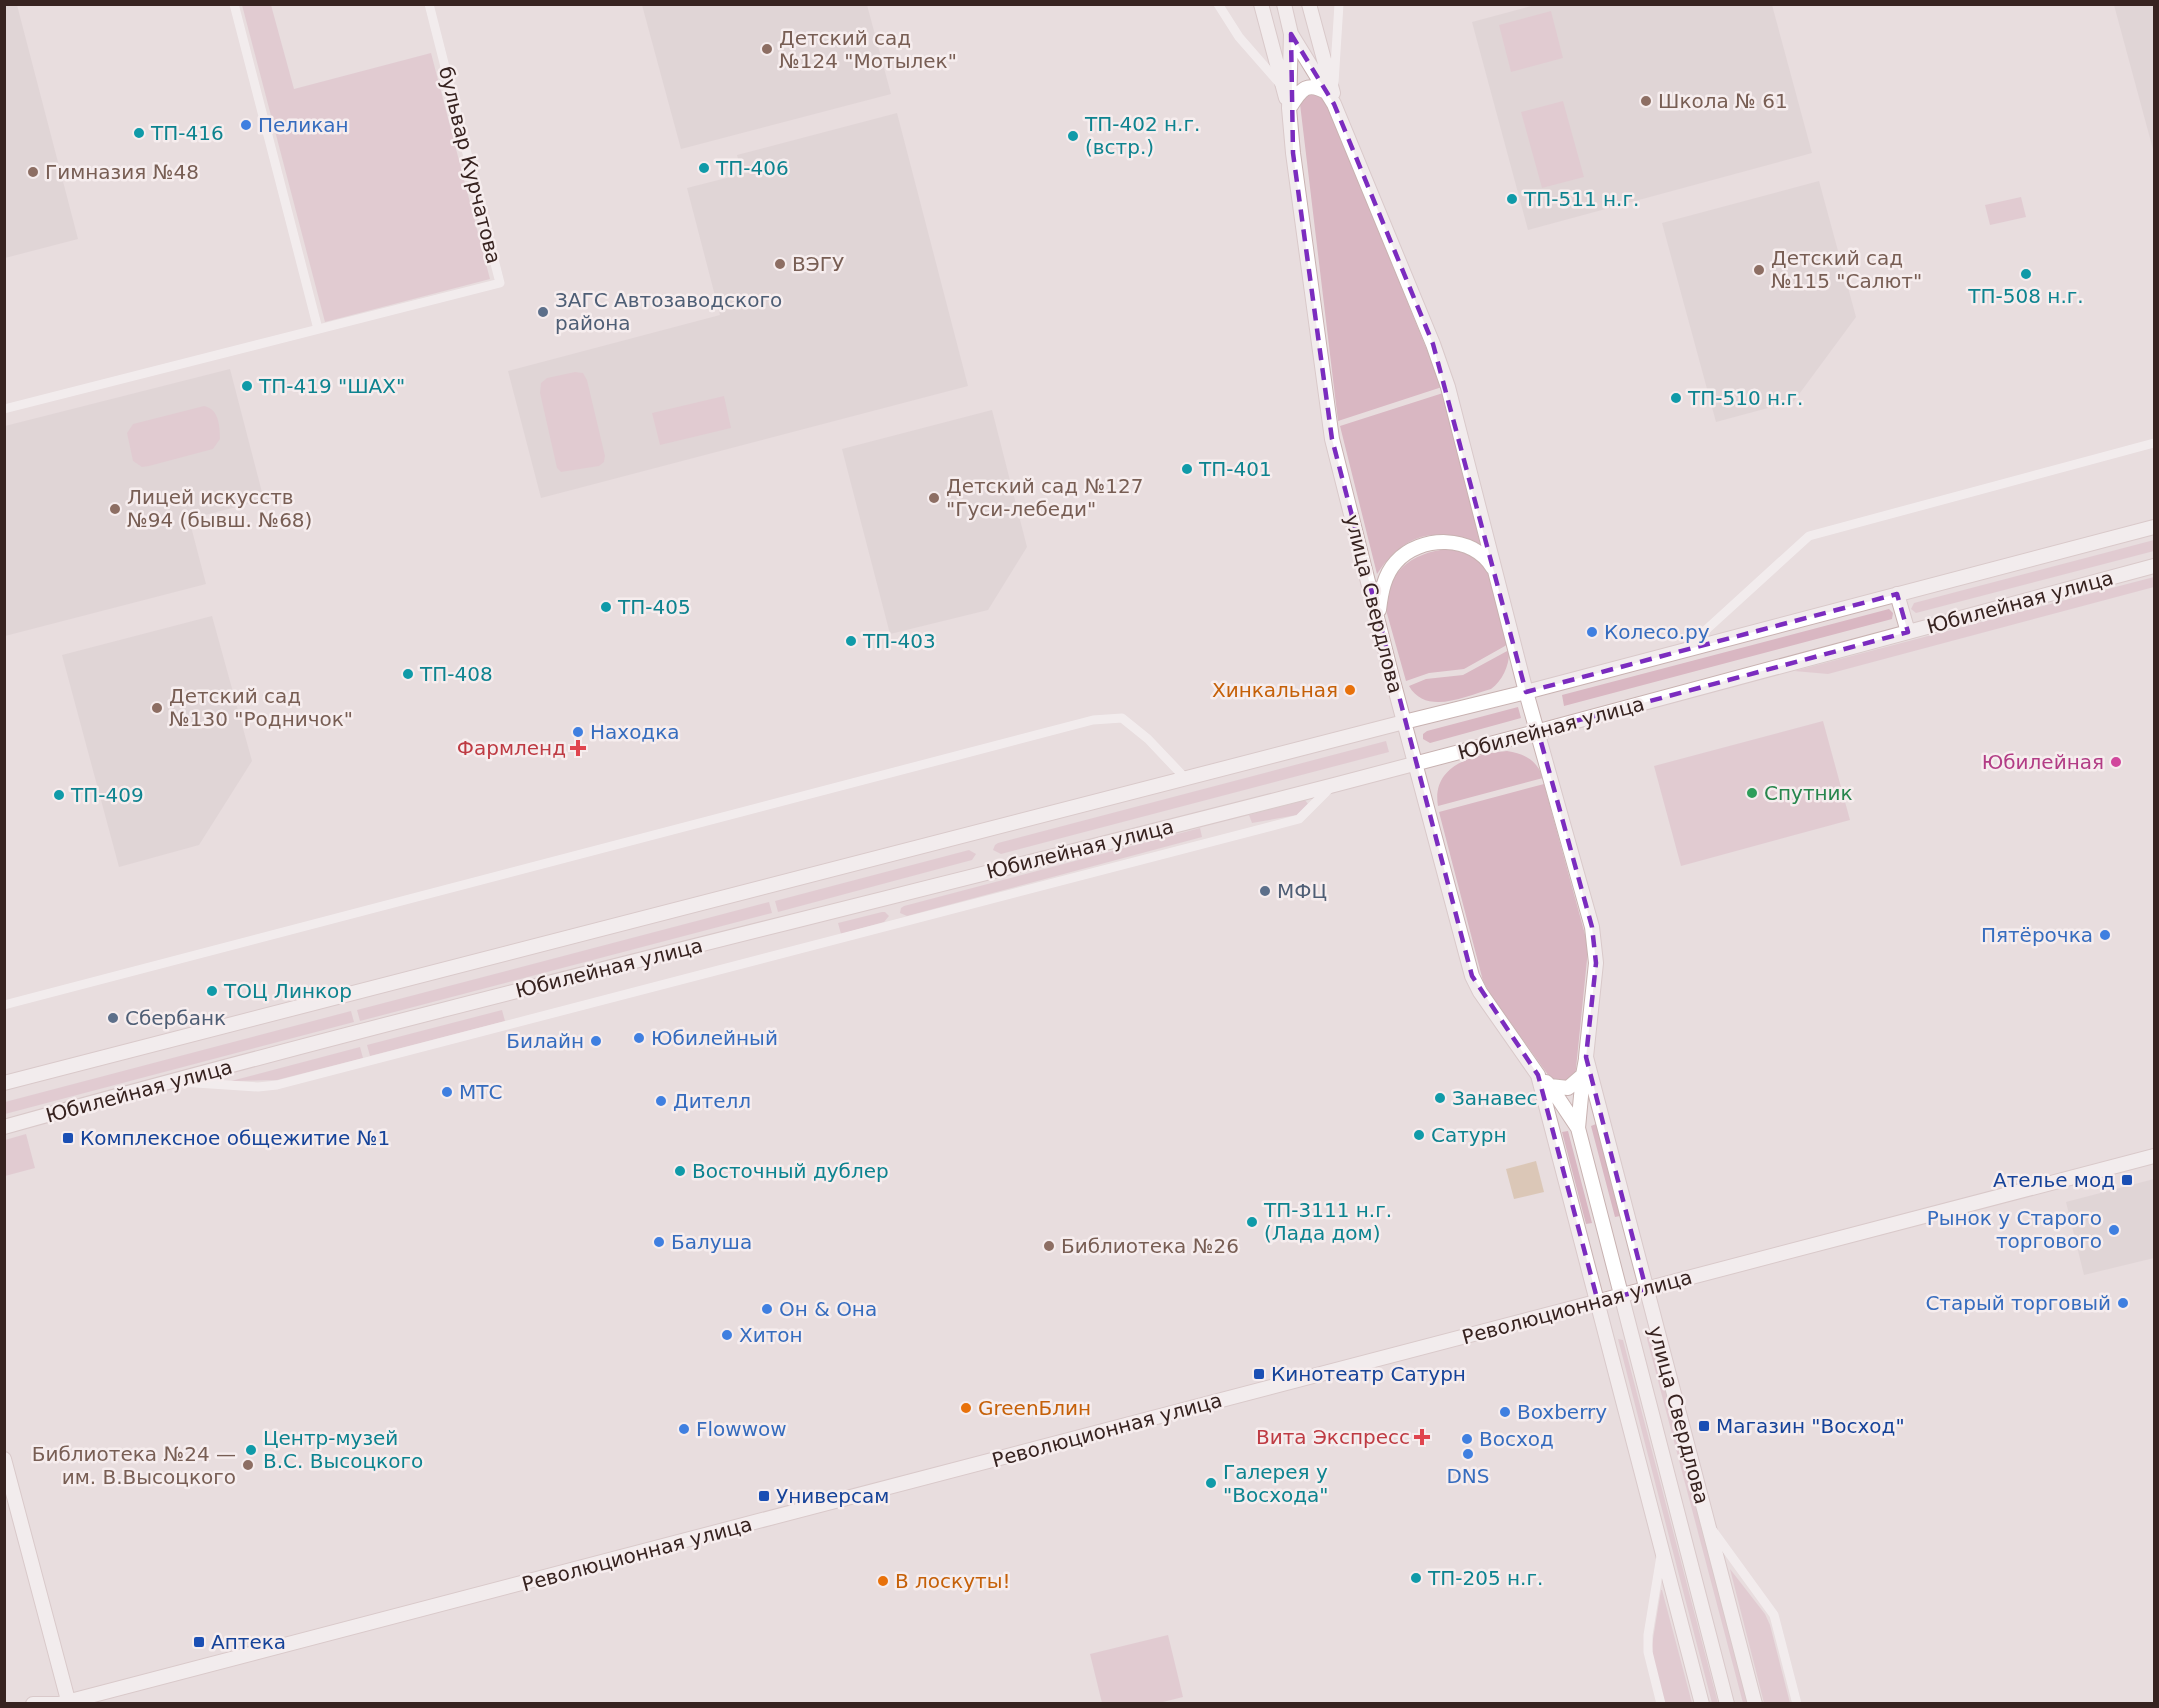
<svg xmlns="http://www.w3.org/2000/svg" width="2159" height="1708" font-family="'DejaVu Sans',sans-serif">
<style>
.built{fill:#d8cccc}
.green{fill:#d9b7c2}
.water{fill:#ccae87}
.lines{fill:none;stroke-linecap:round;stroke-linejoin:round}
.secondary-casing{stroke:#c8b2b1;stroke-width:16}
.minor{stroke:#fff;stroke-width:9}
.secondary{stroke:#fff;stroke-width:14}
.marked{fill:none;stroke:#7b2cbf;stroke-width:4.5;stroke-dasharray:12 8;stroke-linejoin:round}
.education-dot{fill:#8d6e63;stroke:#f6edee;stroke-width:2}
.shop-dot{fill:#3f7fe0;stroke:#f6edee;stroke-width:2}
.culture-dot{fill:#0f9aa8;stroke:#f6edee;stroke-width:2}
.service-dot{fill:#5c6f8a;stroke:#f6edee;stroke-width:2}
.food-dot{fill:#e8710a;stroke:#f6edee;stroke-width:2}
.health-dot{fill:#e0444e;stroke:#f6edee;stroke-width:2}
.hotel-dot{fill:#d1479c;stroke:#f6edee;stroke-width:2}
.leisure-dot{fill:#2e9e5b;stroke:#f6edee;stroke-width:2}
.transit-dot{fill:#1a4fb4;stroke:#f6edee;stroke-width:2}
.labels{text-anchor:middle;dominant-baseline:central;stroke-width:5;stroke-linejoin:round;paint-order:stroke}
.education-label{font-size:20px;fill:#785e54;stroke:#f6edee;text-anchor:start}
.culture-label{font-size:20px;fill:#0d838f;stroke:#f6edee;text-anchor:start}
.shop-label{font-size:20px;fill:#366cbe;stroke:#f6edee;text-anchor:start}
.street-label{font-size:20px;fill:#372320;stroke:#f6edee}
.service-label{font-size:20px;fill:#4e5e75;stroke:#f6edee;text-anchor:start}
.food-label{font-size:20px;fill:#c56008;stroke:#f6edee;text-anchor:start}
.health-label{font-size:20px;fill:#be3a42;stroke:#f6edee;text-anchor:end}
.hotel-label{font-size:20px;fill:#b23c85;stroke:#f6edee;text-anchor:end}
.leisure-label{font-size:20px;fill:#27864d;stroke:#f6edee;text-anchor:start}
.transit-label{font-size:20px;fill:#164399;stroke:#f6edee;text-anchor:start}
</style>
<rect width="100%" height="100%" fill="#e8ddde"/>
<path class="built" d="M17 5 78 239 5 258 4 5Z
M642 5H867L891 94 681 149Z
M1535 5H1772L1812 153 1528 230 1472 22Z
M2114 5H2154V153Z
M897 113 968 386 541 498 508 371 720 315 687 188 742 174 737 155Z
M1819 181 1856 317 1794 401 1716 422 1662 223Z
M230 369 264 500 189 519 206 584 5 636V426Z
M992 410 1027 547 988 610 890 634 842 449Z
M212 616 252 761 199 845 119 867 62 655Z
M2154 1179V1258L2084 1275 2066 1202Z"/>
<path class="green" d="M242 5H271L294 89 431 53 490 279 325 322Z
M1551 11 1563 58 1511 72 1499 25Z
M1308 91 1324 97 1442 387 1338 421 1300 104Z
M1563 101 1584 177 1542 188 1521 112Z
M2021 197 2026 217 1990 225 1985 205Z
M575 372 583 373 587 380 605 456 604 462 599 466 561 472 557 468 540 393 541 383 547 378Z
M1443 393 1486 549C1441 525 1406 530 1377 574L1340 426Z
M724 396 731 428 660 445 652 413Z
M204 406C219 409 220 426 220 439L213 449 149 466 142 467 133 461 127 433 133 424Z
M2154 540V551L1916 613 1911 609 1914 603Z
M1447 549C1462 551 1483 558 1490 573 1499 589 1505 622 1511 640L1505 646 1464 669 1429 673 1406 681 1386 610C1386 572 1411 553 1447 549Z
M2154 577V587L1828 674 1794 671Z
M1889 609 1893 613 1892 619 1564 706 1562 695Z
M1509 650C1510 664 1503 680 1491 689 1466 696 1426 716 1409 686L1426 679 1463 675Z
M1518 707 1521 718 1430 743 1423 739V734L1427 731Z
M1823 721 1850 820 1681 866 1654 766Z
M1386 741 1389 752 1001 854 993 850 995 845 998 843Z
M1507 751C1525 754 1537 760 1543 778L1438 806C1431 765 1474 754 1507 751Z
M1544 784 1586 938 1588 950 1575 1078 1574 1081 1553 1082 1489 992 1483 981 1439 812Z
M1305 800 1308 804 1297 815 1252 823 1249 815Z
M1200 828 1202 837 907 916 900 913 901 908 904 906Z
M969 850 976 854 972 860 778 912 775 901Z
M769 902 772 913 360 1021 357 1010Z
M882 912H885L889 916 884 922 841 934 838 923Z
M502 1010 505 1021 370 1056 367 1045Z
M351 1011 354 1022 5 1114V1102Z
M360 1047 363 1058 277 1080 231 1081Z
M1596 1124 1620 1216 1615 1217 1591 1126Z
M1568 1131 1592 1223 1586 1224 1562 1132Z
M26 1134 35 1168 5 1176V1140Z
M1650 1335 1653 1338 1749 1703H1743L1647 1339V1336Z
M1618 1339 1623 1340 1718 1703H1712Z
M1730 1569 1765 1614 1770 1625 1790 1703H1764Z
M1661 1590H1662L1692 1703H1665L1654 1663 1652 1645Z
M1168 1635 1183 1697 1159 1703H1102L1090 1654Z"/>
<path class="water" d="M1536 1161 1544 1192 1514 1199 1506 1169Z"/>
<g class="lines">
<defs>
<path id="secondary" d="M1261 4 1286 98
M1284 4 1291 34 1289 108 1293 153 1332 439 1392 677 1472 976 1480 992 1538 1075 1702 1704
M1309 4 1333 93
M1291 34 1334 104 1433 344 1448 387 1526 692 1592 927 1596 963 1586 1057 1755 1704
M1290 107C1302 88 1307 81 1328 93
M1897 594 1908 632
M1379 610C1381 593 1384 575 1396 562 1420 535 1473 534 1493 568
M1546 1082 1550 1086 1568 1088 1583 1075 1586 1059
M4 1083 1404 722 1526 692 2154 527
M1550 1086 1578 1128 1727 1704
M4 1127C445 1004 891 899 1334 785 1608 714 1881 638 2154 566
M1578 1128 1583 1075
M4 1459 69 1704
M33 1704H59
M59 1704 2154 1156"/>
</defs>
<use href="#secondary" class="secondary-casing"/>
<path class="minor" d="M234 4 318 329
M1218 4 1239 37 1281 85
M1334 83 1339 4
M4 409 500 283 429 4
M1685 649 1809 536 2154 443
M4 1005 1093 720 1122 718 1148 739 1185 778
M181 1082 258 1087 277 1085 1299 819 1332 786
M1713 1531 1774 1615 1797 1704
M1661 1704 1648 1652V1635L1661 1556"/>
<use href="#secondary" class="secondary"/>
</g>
<path d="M0 0H2159V1708H0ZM1291 34 1334 104 1433 344 1526 692 1897 594 1908 632 1538 731 1592 927 1596 963 1586 1057 1646 1289 1598 1302 1538 1075 1472 976 1332 439 1293 153Z" fill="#e8ddde" fill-opacity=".55" fill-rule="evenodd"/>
<path class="marked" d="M1291 34 1334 104 1433 344 1526 692 1897 594 1908 632 1538 731 1592 927 1596 963 1586 1057 1646 1289 1598 1302 1538 1075 1472 976 1332 439 1293 153Z"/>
<g class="education-dot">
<circle cx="767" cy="49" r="6"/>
<circle cx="1646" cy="101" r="6"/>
<circle cx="33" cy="172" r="6"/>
<circle cx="780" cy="264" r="6"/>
<circle cx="1759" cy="270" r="6"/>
<circle cx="934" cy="498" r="6"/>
<circle cx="115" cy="509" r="6"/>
<circle cx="157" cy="708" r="6"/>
<circle cx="1049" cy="1246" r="6"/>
<circle cx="248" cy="1465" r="6"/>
</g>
<g class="shop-dot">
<circle cx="246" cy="125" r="6"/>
<circle cx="1592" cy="632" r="6"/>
<circle cx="578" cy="732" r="6"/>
<circle cx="2105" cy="935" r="6"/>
<circle cx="639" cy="1038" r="6"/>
<circle cx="596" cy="1041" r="6"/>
<circle cx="447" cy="1092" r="6"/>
<circle cx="661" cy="1101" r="6"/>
<circle cx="2114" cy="1230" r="6"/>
<circle cx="659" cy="1242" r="6"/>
<circle cx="2123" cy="1303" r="6"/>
<circle cx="767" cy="1309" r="6"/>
<circle cx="727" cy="1335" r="6"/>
<circle cx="1505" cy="1412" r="6"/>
<circle cx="684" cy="1429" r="6"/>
<circle cx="1467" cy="1439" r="6"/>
<circle cx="1468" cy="1454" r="6"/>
</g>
<g class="culture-dot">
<circle cx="139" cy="133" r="6"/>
<circle cx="1073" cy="136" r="6"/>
<circle cx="704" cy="168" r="6"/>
<circle cx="1512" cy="199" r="6"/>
<circle cx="2026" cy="274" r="6"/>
<circle cx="247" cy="386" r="6"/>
<circle cx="1676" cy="398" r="6"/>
<circle cx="1187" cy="469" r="6"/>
<circle cx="606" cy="607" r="6"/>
<circle cx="851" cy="641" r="6"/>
<circle cx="408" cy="674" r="6"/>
<circle cx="59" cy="795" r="6"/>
<circle cx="212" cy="991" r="6"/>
<circle cx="1440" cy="1098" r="6"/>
<circle cx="1419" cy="1135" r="6"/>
<circle cx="680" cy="1171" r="6"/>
<circle cx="1252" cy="1222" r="6"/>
<circle cx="251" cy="1450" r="6"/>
<circle cx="1211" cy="1483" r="6"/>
<circle cx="1416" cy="1578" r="6"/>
</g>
<g class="service-dot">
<circle cx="543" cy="312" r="6"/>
<circle cx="1265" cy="891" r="6"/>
<circle cx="113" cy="1018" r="6"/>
</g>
<g class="food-dot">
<circle cx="1350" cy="690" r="6"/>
<circle cx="966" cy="1408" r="6"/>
<circle cx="883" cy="1581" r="6"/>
</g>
<g class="health-dot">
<path d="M575 739h6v6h6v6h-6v6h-6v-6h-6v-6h6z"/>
<path d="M1419 1428h6v6h6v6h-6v6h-6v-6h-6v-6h6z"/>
</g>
<circle class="hotel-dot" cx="2116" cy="762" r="6"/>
<circle class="leisure-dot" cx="1752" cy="793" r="6"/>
<g class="transit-dot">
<rect x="62" y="1132" width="12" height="12" rx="3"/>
<rect x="2121" y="1174" width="12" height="12" rx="3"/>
<rect x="1253" y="1368" width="12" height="12" rx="3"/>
<rect x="1698" y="1420" width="12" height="12" rx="3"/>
<rect x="758" y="1490" width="12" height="12" rx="3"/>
<rect x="193" y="1636" width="12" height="12" rx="3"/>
</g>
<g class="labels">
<g class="education-label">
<text x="779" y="38">Детский сад<tspan x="779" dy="23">№124 "Мотылек"</tspan></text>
<text x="1658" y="101">Школа № 61</text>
<text x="45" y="172">Гимназия №48</text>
<text x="1771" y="258">Детский сад<tspan x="1771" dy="23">№115 "Салют"</tspan></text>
<text x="792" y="264">ВЭГУ</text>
<text x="946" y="486">Детский сад №127<tspan x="946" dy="23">"Гуси-лебеди"</tspan></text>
<text x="127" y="497">Лицей искусств<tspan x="127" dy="23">№94 (бывш. №68)</tspan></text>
<text x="169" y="696">Детский сад<tspan x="169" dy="23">№130 "Родничок"</tspan></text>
<text x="1061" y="1246">Библиотека №26</text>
<text x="236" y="1454" text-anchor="end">Библиотека №24 —<tspan x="236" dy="23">им. В.Высоцкого</tspan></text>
</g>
<g class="culture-label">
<text x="1085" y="124">ТП-402 н.г.<tspan x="1085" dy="23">(встр.)</tspan></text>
<text x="151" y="133">ТП-416</text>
<text x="716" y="168">ТП-406</text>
<text x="1524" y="199">ТП-511 н.г.</text>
<text x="2026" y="296" text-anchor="middle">ТП-508 н.г.</text>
<text x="259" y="386">ТП-419 "ШАХ"</text>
<text x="1688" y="398">ТП-510 н.г.</text>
<text x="1199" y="469">ТП-401</text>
<text x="618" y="607">ТП-405</text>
<text x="863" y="641">ТП-403</text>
<text x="420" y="674">ТП-408</text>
<text x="71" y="795">ТП-409</text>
<text x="224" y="991">ТОЦ Линкор</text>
<text x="1452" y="1098">Занавес</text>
<text x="1431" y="1135">Сатурн</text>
<text x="692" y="1171">Восточный дублер</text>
<text x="1264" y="1210">ТП-3111 н.г.<tspan x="1264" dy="23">(Лада дом)</tspan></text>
<text x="263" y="1438">Центр-музей<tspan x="263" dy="23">В.С. Высоцкого</tspan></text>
<text x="1223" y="1472">Галерея у<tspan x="1223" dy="23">"Восхода"</tspan></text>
<text x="1428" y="1578">ТП-205 н.г.</text>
</g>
<g class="shop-label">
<text x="258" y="125">Пеликан</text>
<text x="1604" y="632">Колесо.ру</text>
<text x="590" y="732">Находка</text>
<text x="2093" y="935" text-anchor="end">Пятёрочка</text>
<text x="651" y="1038">Юбилейный</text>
<text x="584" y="1041" text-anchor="end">Билайн</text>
<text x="459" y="1092">МТС</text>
<text x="673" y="1101">Дителл</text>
<text x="2102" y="1218" text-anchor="end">Рынок у Старого<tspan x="2102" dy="23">торгового</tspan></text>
<text x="671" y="1242">Балуша</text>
<text x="2111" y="1303" text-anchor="end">Старый торговый</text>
<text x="779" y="1309">Он &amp; Она</text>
<text x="739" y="1335">Хитон</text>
<text x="1517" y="1412">Boxberry</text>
<text x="696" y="1429">Flowwow</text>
<text x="1479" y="1439">Восход</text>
<text x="1468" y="1476" text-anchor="middle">DNS</text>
</g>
<g class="street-label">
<text transform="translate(470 165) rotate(76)">бульвар Курчатова</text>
<text transform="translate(2020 602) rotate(-15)">Юбилейная улица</text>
<text transform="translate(1374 604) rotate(76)">улица Свердлова</text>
<text transform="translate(1551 728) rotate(-15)">Юбилейная улица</text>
<text transform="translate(1080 849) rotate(-14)">Юбилейная улица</text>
<text transform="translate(609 968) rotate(-14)">Юбилейная улица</text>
<text transform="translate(139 1091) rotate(-15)">Юбилейная улица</text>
<text transform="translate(1577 1307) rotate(-15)">Революционная улица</text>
<text transform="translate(1679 1415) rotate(75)">улица Свердлова</text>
<text transform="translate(1107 1430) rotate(-15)">Революционная улица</text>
<text transform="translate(637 1554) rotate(-15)">Революционная улица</text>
</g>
<g class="service-label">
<text x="555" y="300">ЗАГС Автозаводского<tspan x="555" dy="23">района</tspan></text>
<text x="1277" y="891">МФЦ</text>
<text x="125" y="1018">Сбербанк</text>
</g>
<g class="food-label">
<text x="1338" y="690" text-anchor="end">Хинкальная</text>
<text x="978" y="1408">GreenБлин</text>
<text x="895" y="1581">В лоскуты!</text>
</g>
<g class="health-label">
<text x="566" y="748">Фармленд</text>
<text x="1410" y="1437">Вита Экспресс</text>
</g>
<g class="hotel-label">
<text x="2104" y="762">Юбилейная</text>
</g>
<g class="leisure-label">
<text x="1764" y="793">Спутник</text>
</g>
<g class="transit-label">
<text x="80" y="1138">Комплексное общежитие №1</text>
<text x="2115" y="1180" text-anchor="end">Ателье мод</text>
<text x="1271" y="1374">Кинотеатр Сатурн</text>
<text x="1716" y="1426">Магазин "Восход"</text>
<text x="776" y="1496">Универсам</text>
<text x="211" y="1642">Аптека</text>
</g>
</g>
<rect width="2159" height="1708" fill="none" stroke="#372320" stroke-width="12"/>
</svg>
